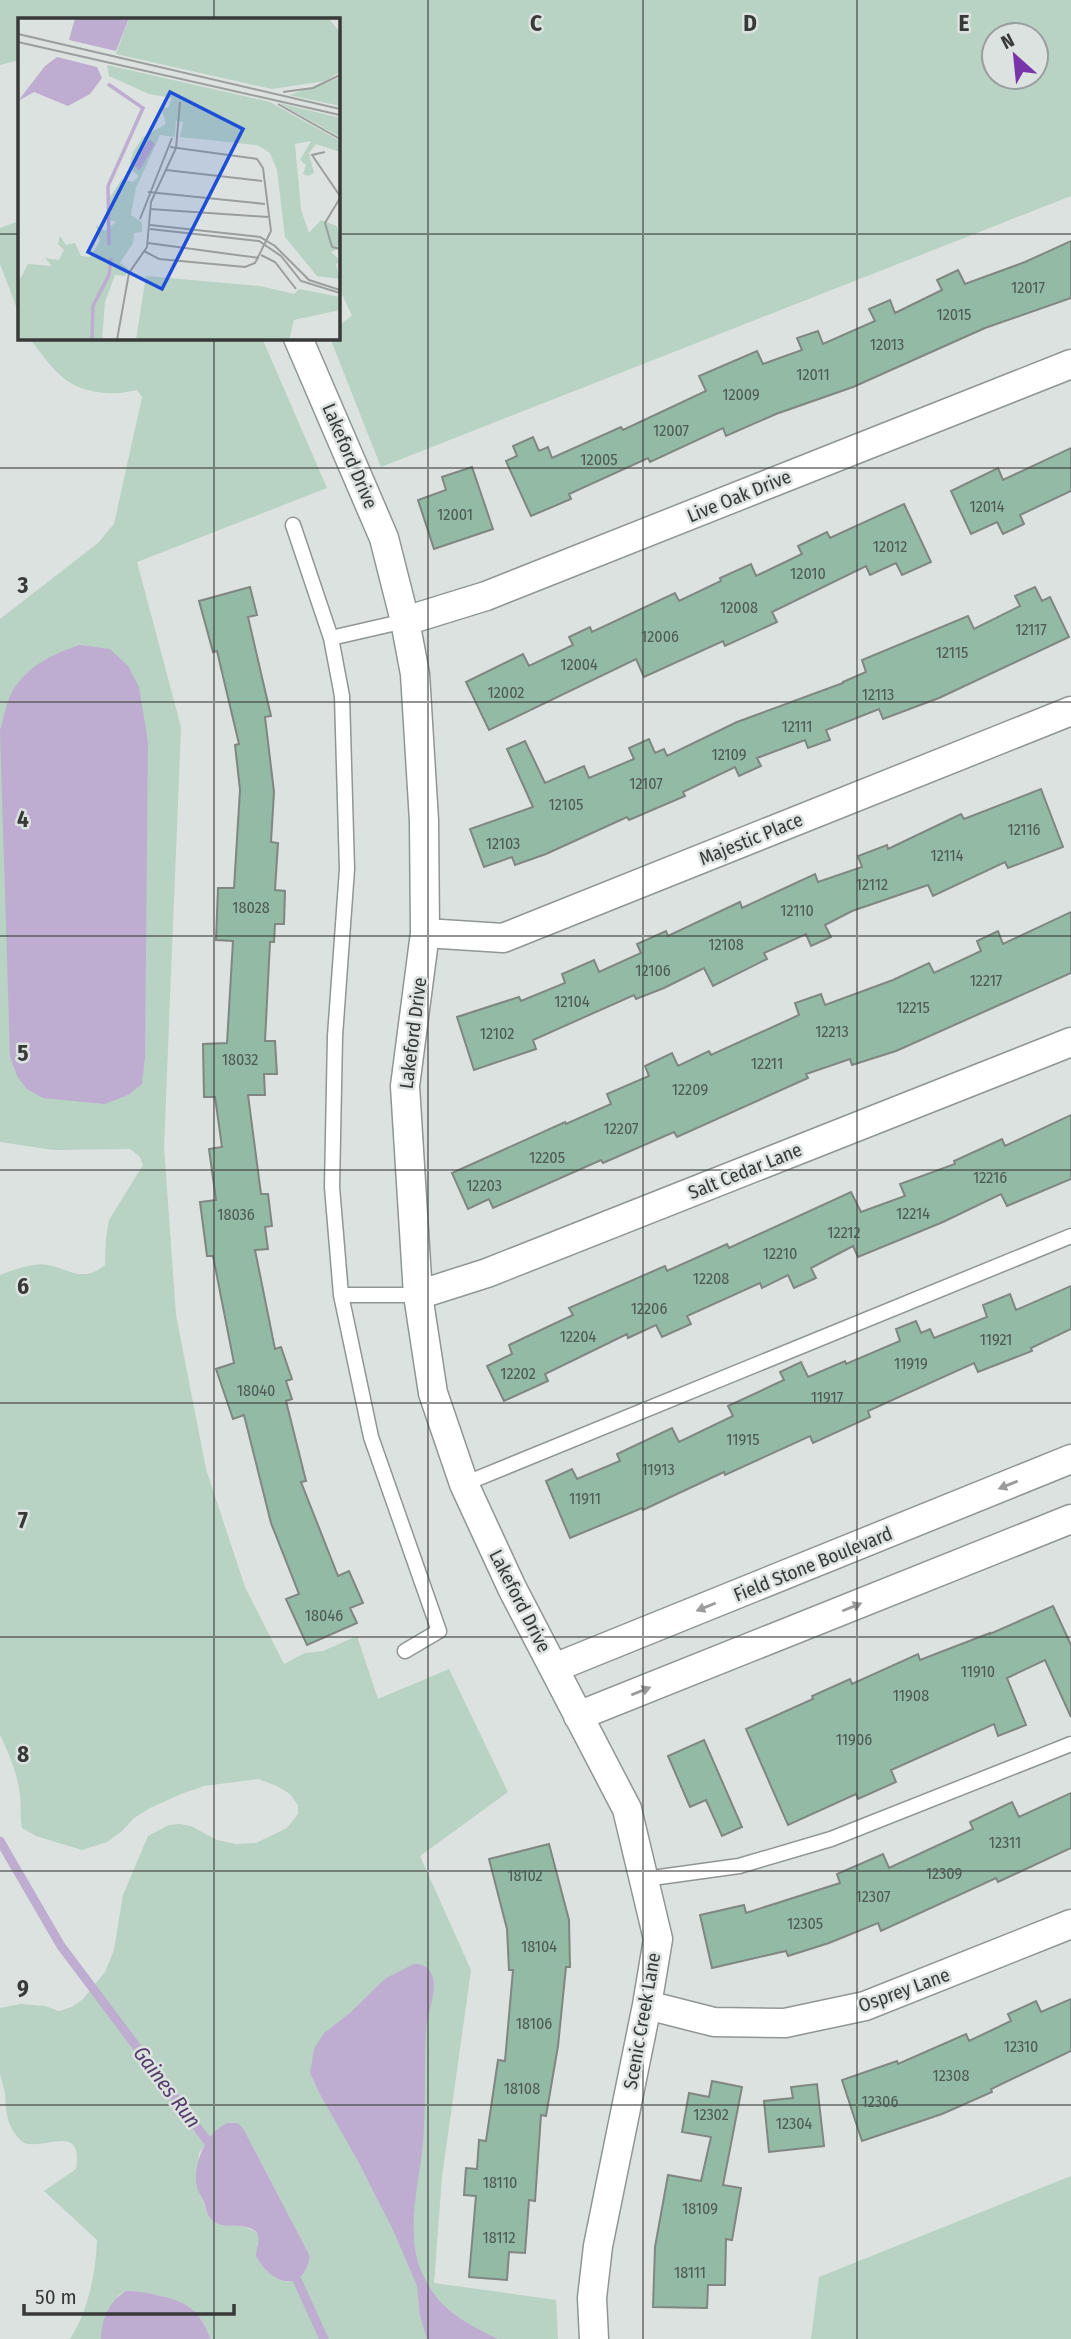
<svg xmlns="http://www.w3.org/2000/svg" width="1071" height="2339" font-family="'Fira Sans Condensed',sans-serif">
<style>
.green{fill:#b8d2c3;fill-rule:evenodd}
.water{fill:#beadd0}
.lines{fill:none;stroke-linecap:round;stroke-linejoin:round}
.stream{stroke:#beadd0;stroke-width:9}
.building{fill:#92baa4;stroke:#808682;stroke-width:2}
.lane-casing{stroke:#909693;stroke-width:17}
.street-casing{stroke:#909693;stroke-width:31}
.lane{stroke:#fff;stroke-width:14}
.street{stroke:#fff;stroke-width:28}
.oneway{fill:#9c9c9c}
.grid{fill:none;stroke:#383a39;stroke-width:2;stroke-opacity:0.55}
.labels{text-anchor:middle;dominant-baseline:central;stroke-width:5;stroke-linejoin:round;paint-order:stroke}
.number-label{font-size:16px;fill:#4e5a54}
.street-label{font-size:19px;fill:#383a39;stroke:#dce2df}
.water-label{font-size:21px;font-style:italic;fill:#543b6a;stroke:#dce2df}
.inset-river{fill:none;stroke:#beadd0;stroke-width:3.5}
.inset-road{fill:none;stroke:#9a9f9d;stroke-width:2}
.view{fill:#1d4ed8;fill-opacity:0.15;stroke:#1d4ed8;stroke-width:3.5}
.inset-edge{fill:none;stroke:#383a39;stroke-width:3.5}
.grid-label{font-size:23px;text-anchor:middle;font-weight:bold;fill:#383a39;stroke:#dce2df;stroke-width:5;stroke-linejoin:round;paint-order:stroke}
</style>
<rect width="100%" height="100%" fill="#dce2df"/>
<path class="green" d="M0 0H1071V196L381 467 332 343 334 338H338V326L352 316 338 285V19H19V60L0 65ZM994 35H1036V77H994Z
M19 221V314L0 264V228Z
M29 338H262L327 488 137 562 181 727 164 1147 176 1315 206 1469 245 1587 284 1664 305 1653 323 1651 357 1636 378 1699 449 1669 508 1792 420 1856 471 1970 442 2177 434 2283 556 2300 558 2339H211L201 2319 189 2307 162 2296 126 2291 119 2295 108 2309 101 2339H70C88 2311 96 2273 97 2240L44 2191 76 2169C83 2125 50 2147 29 2144 23 2144 19 2139 16 2135 6 2122 6 2110 5 2094 4 2087 1 2080 0 2073 0 2052 0 2029 0 2008L21 2004 45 2006 59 2011 72 2007 83 1999 105 1972 114 1950 123 1895 148 1836 169 1825 179 1824 191 1826 217 1840 236 1844 256 1843 287 1828 298 1814V1805L290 1794 277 1786 258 1779 204 1786 181 1794 150 1808 134 1818 121 1832 107 1842 82 1850 36 1836 22 1828C20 1817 21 1806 20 1794 17 1773 9 1753 0 1735V1275C13 1270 35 1262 48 1265 72 1270 82 1283 105 1265L106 1238 109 1220 143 1165 140 1157 130 1149 53 1150 0 1142V619L98 543 114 524 142 397 137 390C115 396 86 394 66 380 52 370 40 351 29 338ZM243 2128 310 2256C307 2271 302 2280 286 2282L257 2246 259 2236C249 2221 225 2230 210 2219L196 2184 199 2153 214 2133Z
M1071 2176V2339H811L819 2277Z"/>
<path class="water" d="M80 645 110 649 128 666 139 687 148 742 145 1057 142 1084 128 1095 105 1104 43 1098 27 1089 17 1076 10 1056 0 730C4 718 6 703 12 692 27 666 52 654 80 645Z
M414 1964C424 1964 430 1968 433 1978 437 1994 426 2015 426 2031 424 2068 426 2106 423 2143 419 2186 404 2235 423 2275 439 2310 465 2323 498 2339H427L420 2316 417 2286 394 2232 358 2161 321 2096 310 2073 314 2049 324 2033 350 2013 386 1978Z
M227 2123H238L243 2128 310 2256C303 2296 270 2283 256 2256 256 2248 262 2236 255 2231 244 2222 225 2230 213 2221 207 2217 206 2208 204 2202 201 2195 196 2189 196 2182 195 2159 206 2134 227 2123Z
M126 2291C143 2291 182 2298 194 2311 202 2318 206 2329 211 2339H101C102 2319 108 2302 126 2291Z"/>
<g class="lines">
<path class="stream" d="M0 1841 61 1946 215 2151
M293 2271 324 2339"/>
</g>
<path class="building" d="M1071 241V298L985 328 853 387 776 414 726 436 723 428 650 462 648 458 569 494 571 499 531 516 506 461 517 456 513 446 533 437 539 451 548 447 552 458 621 427 623 430 706 391 699 376 757 351 763 364 802 350 797 338 818 331 823 344 875 321 869 309 890 300 895 313 942 290 937 280 958 270 965 284 1025 262Z
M1071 448V491L1020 515 1024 524 1003 534 997 522 971 534 951 491 998 468 1003 480Z
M472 467 493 529 434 549 418 500 446 490 442 477Z
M904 504 931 562 902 575 896 563 870 575 866 566 772 612 777 622 725 646 723 641 644 677 636 659 489 730 466 682 523 654 529 666 573 645 569 637 590 627 592 632 675 593 679 601 721 581 720 578 751 564 756 576 802 554 798 546 827 532 830 538Z
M250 587 257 615 248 617 271 716 265 717 274 792 271 842 278 843 275 890 285 891 284 924H275L274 942H270L265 1041H275L277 1074H264L265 1095H248L261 1194H268L272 1226 265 1227 268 1249 255 1250 275 1349 281 1347 292 1379 286 1381 292 1399 286 1401 306 1481 301 1482 338 1576 349 1571 363 1603 350 1608 357 1623 307 1645 286 1599 299 1594 271 1523 244 1415 233 1419 216 1369 234 1363 213 1256H207L200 1202 216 1200 209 1149 222 1147 215 1097H204L203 1044 227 1043 233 941 216 940 218 888H234L240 790 235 745 239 744 217 651 213 652 199 601Z
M1035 587 1042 601 1050 597 1069 637 939 698 883 719 879 709 826 730 830 740 808 748 805 740 757 758 761 766 739 776 735 767 683 792 685 796 629 820 627 817 546 854 515 865 512 857 484 867 470 829 533 807 507 749 525 741 545 783 584 766 589 778 634 759 629 748 649 739 655 753 664 749 667 756 737 722 843 683V682L866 672 862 660 968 616 974 629 1020 606 1015 596Z
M1041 789 1063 847 1008 868 1005 862 933 896 928 885 852 911 825 925 831 937 811 946 806 934 764 953 767 959 713 986 704 968 664 988 636 999 634 995 533 1040 536 1049 474 1070 457 1017 519 997 521 1001 565 983 562 974 594 960 599 972 641 953 637 944 666 931 668 936 740 902 742 908 815 874 818 882 862 867 858 856 887 845 888 849 961 814 964 819Z
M1071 912V973L896 1051 852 1065 850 1059 806 1074 808 1078 677 1137 674 1132 603 1163 601 1160 493 1208 489 1199 468 1209 452 1173 565 1122 566 1124 611 1104 607 1094 649 1076 645 1066 672 1053 678 1066 709 1051 711 1055 799 1015 795 1003 821 994 825 1005 893 980 929 963 934 973 981 951 977 941 998 931 1003 944Z
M1071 1115V1179L1007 1206 1001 1194 943 1222 858 1257 853 1246 811 1268 816 1278 794 1288 788 1275 762 1288 760 1283 687 1316 691 1324 662 1337 656 1325 628 1338 627 1334 545 1374 548 1381 504 1401 487 1366 512 1354 509 1345 573 1315 569 1308 665 1266 667 1271 727 1244 729 1248 851 1192 861 1212 905 1196 900 1184 955 1164 954 1161 1002 1139 1005 1146Z
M1071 1286V1329L1031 1348 1032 1351 978 1372 974 1363 868 1411 870 1417 813 1443 810 1436 725 1475 724 1472 643 1510 642 1508 570 1538 546 1481 572 1469 577 1479 620 1461 617 1454 672 1428 679 1442 733 1416 728 1406 784 1380 780 1372 801 1362 808 1377 845 1361 846 1364 900 1341 896 1329 916 1321 921 1333 930 1329 934 1338 987 1317 983 1305 1010 1294 1016 1310Z
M1053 1606 1071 1645V1717L1045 1660 1007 1678 1026 1725 998 1736 994 1724 891 1770 896 1782 858 1799 856 1794 788 1825 746 1729 813 1699 812 1696 850 1679 852 1684 918 1654 920 1660 990 1633V1634Z
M704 1740 742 1827 722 1836 706 1800 690 1807 668 1756Z
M1071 1793V1848L998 1882 996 1878 881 1931 878 1923 829 1943 788 1956 786 1951 712 1968 700 1915 744 1905 746 1913 840 1883 837 1874 883 1854 889 1868 973 1829 970 1822 1012 1802 1019 1817Z
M549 1844 569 1920 570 1967H566L558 2046 546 2116 541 2115 535 2201 529 2200 525 2253 509 2252 507 2280 469 2277 476 2196 464 2195 466 2168 477 2169 479 2140 486 2141 498 2060 505 2061 513 1970H509L507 1929 489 1859Z
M1071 1999V2051L991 2089 992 2092 942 2114 862 2141 842 2080 897 2061 898 2064 966 2034 969 2041 1011 2021 1008 2014 1036 2001 1041 2012Z
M712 2081 742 2087 723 2185 741 2188 732 2240 726 2239 725 2285H708L707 2308 653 2307 655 2247 668 2175 701 2181 711 2137 682 2132 689 2093 709 2097Z
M817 2084 824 2146 769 2152 764 2101 793 2098 791 2087Z"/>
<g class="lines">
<defs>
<path id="lane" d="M293 525 331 638 342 696 347 869 335 1036 332 1187 341 1295 371 1437 439 1631 405 1651
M331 638 405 621
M341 1295H418
M464 1484 1071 1236
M645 1879 739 1866 831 1839 1071 1744"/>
<path id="street" d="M298 338 384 538 405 621 415 674 424 821 425 933 405 1086 418 1295 433 1393 464 1484 512 1588 627 1809 658 1939 647 2005 598 2246 592 2298 594 2339
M405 621 486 596 1071 364
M425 933 503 938 1071 711
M418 1295 487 1273 1071 1042
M554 1668 1071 1459
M578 1716 1071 1519
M647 2005 714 2022 785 2023 865 2006 1071 1924"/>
</defs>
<use href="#lane" class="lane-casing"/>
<use href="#street" class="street-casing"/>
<use href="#lane" class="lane"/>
<use href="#street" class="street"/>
</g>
<defs><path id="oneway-solid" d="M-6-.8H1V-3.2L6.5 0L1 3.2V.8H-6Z" transform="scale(1.75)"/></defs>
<g class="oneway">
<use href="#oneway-solid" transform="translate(1008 1485) rotate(158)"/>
<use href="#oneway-solid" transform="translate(706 1607) rotate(158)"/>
<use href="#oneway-solid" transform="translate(852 1607) rotate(-22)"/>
<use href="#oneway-solid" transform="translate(641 1691) rotate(-22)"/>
</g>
<path class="grid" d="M214 0V19M428 0V2339M643 0V2339M857 0V2339M0 234H19M338 234H1071M214 338V2339M0 468H1071M0 702H1071M0 936H1071M0 1170H1071M0 1403H1071M0 1637H1071M0 1871H1071M0 2105H1071"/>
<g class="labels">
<g class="number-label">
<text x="1028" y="287">12017</text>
<text x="954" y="314">12015</text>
<text x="887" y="344">12013</text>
<text x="813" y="374">12011</text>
<text x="741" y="394">12009</text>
<text x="671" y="430">12007</text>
<text x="599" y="459">12005</text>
<text x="987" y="506">12014</text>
<text x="455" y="514">12001</text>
<text x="890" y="546">12012</text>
<text x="808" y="573">12010</text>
<text x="739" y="607">12008</text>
<text x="1031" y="629">12117</text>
<text x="660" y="636">12006</text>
<text x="952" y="652">12115</text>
<text x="579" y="664">12004</text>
<text x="506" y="692">12002</text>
<text x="878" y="694">12113</text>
<text x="797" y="726">12111</text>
<text x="729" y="754">12109</text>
<text x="646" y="783">12107</text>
<text x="566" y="804">12105</text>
<text x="1024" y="829">12116</text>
<text x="503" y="843">12103</text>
<text x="947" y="855">12114</text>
<text x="872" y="884">12112</text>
<text x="251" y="907">18028</text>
<text x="797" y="910">12110</text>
<text x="726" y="944">12108</text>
<text x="653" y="970">12106</text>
<text x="986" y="980">12217</text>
<text x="572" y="1001">12104</text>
<text x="913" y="1007">12215</text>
<text x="832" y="1031">12213</text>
<text x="497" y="1033">12102</text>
<text x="240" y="1059">18032</text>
<text x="767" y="1063">12211</text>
<text x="690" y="1089">12209</text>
<text x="621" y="1128">12207</text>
<text x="547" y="1157">12205</text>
<text x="990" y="1177">12216</text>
<text x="484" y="1185">12203</text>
<text x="913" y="1213">12214</text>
<text x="236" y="1214">18036</text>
<text x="844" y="1232">12212</text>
<text x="780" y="1253">12210</text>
<text x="711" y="1278">12208</text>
<text x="649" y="1308">12206</text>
<text x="578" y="1336">12204</text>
<text x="996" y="1339">11921</text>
<text x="911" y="1363">11919</text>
<text x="518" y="1373">12202</text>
<text x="256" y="1390">18040</text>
<text x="827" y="1397">11917</text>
<text x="743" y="1439">11915</text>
<text x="658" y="1469">11913</text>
<text x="585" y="1498">11911</text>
<text x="324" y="1615">18046</text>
<text x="978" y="1671">11910</text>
<text x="911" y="1695">11908</text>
<text x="854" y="1739">11906</text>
<text x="1005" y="1842">12311</text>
<text x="944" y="1873">12309</text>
<text x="525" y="1875">18102</text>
<text x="873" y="1896">12307</text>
<text x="805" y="1923">12305</text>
<text x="539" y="1946">18104</text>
<text x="534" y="2023">18106</text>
<text x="1021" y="2046">12310</text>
<text x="951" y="2075">12308</text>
<text x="522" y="2088">18108</text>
<text x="880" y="2101">12306</text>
<text x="711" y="2114">12302</text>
<text x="794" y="2123">12304</text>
<text x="500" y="2182">18110</text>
<text x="700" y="2208">18109</text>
<text x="499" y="2237">18112</text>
<text x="690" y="2272">18111</text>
</g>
<g class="street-label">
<text transform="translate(350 456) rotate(67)">Lakeford Drive</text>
<text transform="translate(739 496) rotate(-22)">Live Oak Drive</text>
<text transform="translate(751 839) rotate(-22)">Majestic Place</text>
<text transform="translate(413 1033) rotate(-83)">Lakeford Drive</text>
<text transform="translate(745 1171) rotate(-22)">Salt Cedar Lane</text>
<text transform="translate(813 1564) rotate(-22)">Field Stone Boulevard</text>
<text transform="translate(520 1601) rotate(63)">Lakeford Drive</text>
<text transform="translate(904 1990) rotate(-20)">Osprey Lane</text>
<text transform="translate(642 2021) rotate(-80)">Scenic Creek Lane</text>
</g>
<g class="water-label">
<text transform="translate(167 2087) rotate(53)">Gaines Run</text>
</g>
</g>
<g transform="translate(18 18)">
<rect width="322" height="322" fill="#dce2df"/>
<path d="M111 0H310L322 14V54L307 63 254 71 98 36ZM89 47 252 84 322 123V134L298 126 291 135 296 155 290 158 285 156 288 147 282 142 293 123 277 126 283 192 291 215 303 202 319 208 322 230 313 234 322 242 318 247 322 261 299 258 267 219 259 152 252 135 239 127 162 119 165 104 158 103 157 119 142 117 118 170 113 197 124 204V214L116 215 115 225 102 245 110 250 107 258 97 257 87 284 84 322H0V265L10 246 34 248 27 240 41 242 46 232 40 226 42 218 48 227 57 225 63 238 72 239 82 223 78 207 87 213 98 204 109 208 90 201V182L104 161 115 164 121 158 111 150 115 134 125 119 148 106 143 89 150 90 154 80 131 76 91 58ZM321 60 322 88 271 77ZM261 85 322 100V119ZM128 258 242 268 276 276 281 271 322 279V292L276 302 271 322H118Z" fill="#b8d2c3"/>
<path d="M57 0H111L98 33 51 22ZM39 39 79 49 84 60 72 76 50 88 16 74 0 83 27 48ZM131 121 137 126 121 153 116 146Z" fill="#beadd0"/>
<path class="inset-river" d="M90 66 125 90 90 168 91 227M74 322 75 288 91 257 93 240"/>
<path class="inset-road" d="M0 16 322 91M0 24 322 97M265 74 295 70 322 57M260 86 322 121M307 134 294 137 322 178M148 152 244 163M130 174 247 186M322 180 307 205 314 229 322 231M132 191 250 199M122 201 154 120M132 207 242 219 257 228 291 262 322 272M132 211 241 223 263 238 283 263 322 275M130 225 241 240M126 233 141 241 227 249 237 245 253 213 245 150 239 141 152 129M243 237 257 244 278 271M99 322 111 255 129 229 133 184 158 130 162 84"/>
<path class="view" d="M152 74 225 111 144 271 70 234Z"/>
<rect width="322" height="322" class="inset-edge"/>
</g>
<g class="grid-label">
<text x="536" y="31">C</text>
<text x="750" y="31">D</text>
<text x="964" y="31">E</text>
<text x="23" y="593">3</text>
<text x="23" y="827">4</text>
<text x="23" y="1061">5</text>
<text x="23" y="1294">6</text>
<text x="23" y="1528">7</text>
<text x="23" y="1762">8</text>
<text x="23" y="1996">9</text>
</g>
<g transform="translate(1015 56) rotate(333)"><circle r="33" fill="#dce2df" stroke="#9a9f9d" stroke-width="2"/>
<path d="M0-5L12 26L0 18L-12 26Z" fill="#7835a9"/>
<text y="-10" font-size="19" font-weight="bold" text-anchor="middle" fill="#383a39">N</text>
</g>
<path d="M24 2304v10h210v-10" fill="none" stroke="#383a39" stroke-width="3.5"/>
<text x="35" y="2304" font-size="21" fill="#383a39" stroke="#dce2df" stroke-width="5" paint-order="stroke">50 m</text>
</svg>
